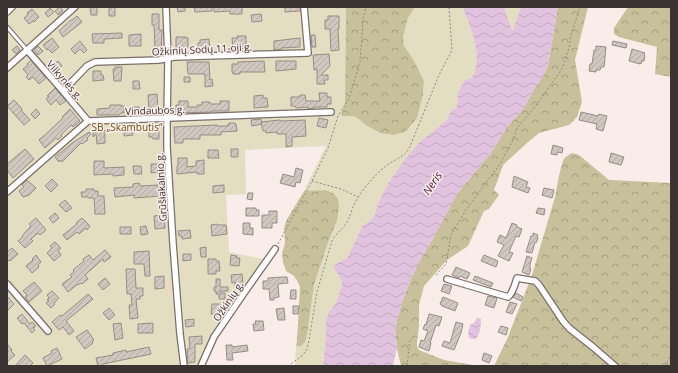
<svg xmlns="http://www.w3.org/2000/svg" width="678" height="373" font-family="'Open Sans',sans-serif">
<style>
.green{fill:#e3ddc1}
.forest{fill:url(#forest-crowns)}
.water{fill:url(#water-waves)}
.building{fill:url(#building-hatch);stroke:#968d86}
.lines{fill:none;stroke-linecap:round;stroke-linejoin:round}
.lane-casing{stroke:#7b6f6c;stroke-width:5}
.street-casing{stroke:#7b6f6c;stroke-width:8}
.path{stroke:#908785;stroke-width:1;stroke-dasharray:2 2;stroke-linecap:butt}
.lane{stroke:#fff;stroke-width:3}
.street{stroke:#fff;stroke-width:5.5}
.labels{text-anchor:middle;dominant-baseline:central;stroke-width:3;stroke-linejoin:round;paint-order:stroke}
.street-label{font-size:10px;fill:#393332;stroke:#faece9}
.park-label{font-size:10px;fill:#615417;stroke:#faece9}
.water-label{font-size:11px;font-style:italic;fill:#472045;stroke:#faece9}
</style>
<defs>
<pattern id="forest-crowns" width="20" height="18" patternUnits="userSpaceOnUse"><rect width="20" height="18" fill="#c8c09b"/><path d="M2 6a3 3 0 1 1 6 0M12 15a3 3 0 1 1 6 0" fill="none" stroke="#a39d7f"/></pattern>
<pattern id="water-waves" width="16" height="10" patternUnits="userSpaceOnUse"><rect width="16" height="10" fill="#e2c3df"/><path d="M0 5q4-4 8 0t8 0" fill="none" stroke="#c3a8c0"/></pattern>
<pattern id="building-hatch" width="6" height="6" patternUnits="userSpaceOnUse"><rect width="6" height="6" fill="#d0c7bf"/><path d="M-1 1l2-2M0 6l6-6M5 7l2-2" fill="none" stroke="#b3aba5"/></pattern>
</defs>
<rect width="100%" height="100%" fill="#faece9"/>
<path class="green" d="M7 7H346L345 102 341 116H350L356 117 367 126 379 133 393 135 417 118 423 95 424 81 404 46 403 37 408 18 415 7H462C472 29 483 55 472 78L469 79 457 99V105L456 108 451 111 446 121 434 131 389 182 382 195 376 209 375 215 371 220 363 225 347 258 336 264 334 267 335 270 341 279 342 285 336 303 329 312 326 319V336L323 366H295L296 346C303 348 306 342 307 335L314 285 329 240 337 221 325 190 304 191 326 146 245 150 246 194 226 195 229 252 263 259 213 334 200 364 189 366H7Z
M504 7H521L513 30H512Z"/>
<path class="forest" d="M346 7H415L408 18 403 37 404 46 413 59 424 81 423 95 417 118 405 132 393 135 380 133 367 126 356 117 350 116H341L345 102Z
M558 7H588L575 60 582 102 577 117 569 125 539 133 527 143 503 165 494 190 499 195 489 209 484 211 468 246 447 260 424 286 419 305V326L417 341V346L419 350 444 360 479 366H401L397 348 395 329 401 305 410 281 419 262 430 244 457 194 490 154 507 127 524 108 534 89 544 75 548 65Z
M628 7H671V77L655 74 657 47 619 37 614 34V28Z
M572 153 579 155 609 180 671 183V366H494L508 337 532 275 555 197C557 187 560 167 564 159 566 156 569 155 572 153Z
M325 190 333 193 338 199 339 206 337 221 329 240 314 285 307 335C306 342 303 348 296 346L297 341 300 287 298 282 294 276 286 271 283 262 282 253 285 243 284 229 286 221 304 191Z"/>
<path class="water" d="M462 7H504L512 30H513L521 7H558L548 65 544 75 534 89 524 108 507 127 490 154 457 194 430 244 419 262 410 281 401 305 395 329 397 348 393 366H323L326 336V319L329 312 336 303 342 285 341 279 335 270 334 267 336 264 347 258 363 225 371 220 375 215 376 209 382 195 389 182 406 158 421 141 446 121 451 111 456 108 457 105 458 94 463 83 465 80 472 78C483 55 472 29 462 7Z
M477 318H479L481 319C481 327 480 333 476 339H472L469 338 468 333 470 325 474 323Z"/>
<path class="building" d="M60 7 63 11 58 15 55 11Z
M90 7H97V15H91Z
M109 7H115V16H109Z
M177 7H185V11L178 12Z
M194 7H212V11L195 12Z
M214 7H242V14H230V11L214 12Z
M285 7H300V11L285 12Z
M50 8 54 12 48 17 45 13Z
M32 9 39 17 34 22 33 21 29 24 24 18 28 15 27 13Z
M152 14H159V30H162L161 55 154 56V49H155L154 25H152Z
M261 14 262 21 252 22 251 15Z
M77 16 82 22 63 37 59 31 71 20H72Z
M328 16H339V29H338L339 50 331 51 330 29H325V20H328Z
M122 33V38L104 39V43H93L92 34Z
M141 34V46H129V35Z
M311 35H315L316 47H312Z
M237 36H246V48L240 49 241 50 233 51 232 38H238Z
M176 37H186V38H188V48H176Z
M52 38 59 47 52 53 48 49 47 50 43 45Z
M300 38V47L281 48 282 49 274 50V41Z
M209 39 210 50 198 51V43H200V40Z
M80 41 87 50 84 53 80 49 75 54 71 49Z
M613 41 627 44 626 48 612 45Z
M17 46 20 50 16 54 12 50Z
M38 46 43 51 38 55 34 50Z
M596 46 606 47 604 67H601L600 70H596V72L589 71 590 64H592L594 50H596Z
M632 49 645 53 644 55 645 56 644 61H642L641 64 640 63V64L629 61Z
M329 54 330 66 321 75H328V80H324L325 84H317V69L314 70 313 55Z
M31 60 46 78 39 84 33 77 29 80 26 77 28 75 23 69 28 65 27 64Z
M58 61 62 66 56 72 51 67Z
M264 61 265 72H240V74H233V72H232V64H238V62Z
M276 61H296V69L276 71Z
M187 62H209L210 80 212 79 213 86 205 87V74H188Z
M115 67H122L121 81H114L113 69H115Z
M93 71H101V75H103L104 80 93 81Z
M184 77H190V82H184Z
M133 81H139L140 89H133Z
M55 88 66 101 60 105 56 100 51 105 46 99 49 97 47 96Z
M319 93H327V97H331V104H327V107H314V108L308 109V107L296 108 295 106H291V97H300V95H305L306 101H320Z
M157 94 158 111H149L148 95Z
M263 95V98H267L268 107 254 108V96Z
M14 100 22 109 21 110 30 120 24 125 7 106Z
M179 101H188V107H197V105H202V102H210V104H220V101H229V111H211V112L176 113V105H179Z
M110 105H121V106H124V113H121L119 115H97V109L110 108Z
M133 107H139V112L133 113Z
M36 109 40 114 35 119 31 114Z
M70 109 80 121 73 127 72 125 70 126 61 135 62 136 58 140 56 138 45 148 39 140 46 134 63 118 62 117Z
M581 112 598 116 599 114 607 116 603 131 596 129 597 124 579 120Z
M319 118 328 120 326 128 317 126Z
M261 119 262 124 252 126 251 120Z
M280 120V121L305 120 306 136 292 137V146L286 147V134H277V132L266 133V131H263L261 122Z
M229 123H235V124H236L237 131 221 132V135H200V139H183V143H175L174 127 217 125V126H227V125H229Z
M149 125H159V139H153L152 137H149Z
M124 126H132L133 135 124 136Z
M93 130H105V143L97 144 96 134 93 137Z
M89 132 91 134 87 138 88 140 82 144 81 143 62 162 60 160 59 162 55 157 71 144Z
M553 145 563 148 562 153 558 152 557 155 551 154Z
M25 149 34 159 13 178 7 170V164Z
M231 149H238V157H231Z
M208 150H218L219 158H208Z
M611 153 624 157 621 165 609 162Z
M178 158H187V167L196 166V161L204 160V174H197V172L177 174V166H178Z
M94 161H104V168L124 167V175L113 176V174L94 175Z
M151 164H161V172L151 173Z
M133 166H141L142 174H134Z
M296 168 303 170 300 183 296 182 295 187 280 183 283 174 294 177Z
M514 176 528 182 526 187 530 188 528 193 512 187Z
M52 179 58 185 51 192 45 186Z
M27 180 36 188 29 195 23 197 19 191 24 187 22 185Z
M139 183 140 186 158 185V188L161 187 162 196 134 198V195L115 197 114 188 133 187V184Z
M224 185V192L213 193V186Z
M544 188 554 190 552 198 542 195Z
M86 189H94V191H98V196H104L105 214H95L94 198H88V197H82L81 192H86Z
M248 193H253L252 200 247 199Z
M65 200 72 208 66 212 59 205Z
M246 208H256V210H259V216H246Z
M538 208 545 209 544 215 536 213Z
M269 211H277V223H272V228H262V215H269Z
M55 213 59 218 53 223 49 218Z
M164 215 165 228 155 229 154 216Z
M36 218 46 230 40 235 38 233 31 239 33 241 25 248 18 241 23 237 22 236 31 226 29 224Z
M82 218 90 226 87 230 86 228 79 234 77 232 67 240 63 235 77 224 76 223Z
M243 223H250V228H253V235L243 234Z
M512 223 517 225V227L522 229 519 237 516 236 509 252 513 253 509 261 498 256 504 245 497 242 500 235 506 238Z
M217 224V225H226L227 234 212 236 211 225Z
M146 226 148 234 141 235 140 227Z
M120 227H131V234H120Z
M190 230 191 238 182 239V236H179L178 231Z
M533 233 538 235 537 238H538L536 243 535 242 532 253 526 252 531 236H533Z
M55 242 61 248 58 250 61 255 54 261 47 253 52 248 50 246Z
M206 247V257H201L200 248Z
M12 248 18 254 10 261 9 260 7 262V252Z
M105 250 111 257 104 262 103 259 85 275 88 279 82 284 81 283 78 285V284L68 292 62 284 72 277 70 275 74 271 73 270 84 261 83 259 89 255 93 260Z
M149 251 150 276H145L144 264H134V252Z
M183 254H191V260L183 261Z
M36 255 41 262 38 265 39 267 32 273 26 266 33 260 32 259Z
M231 255 237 256 236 258H240L239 266 230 265Z
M484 255 498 261 496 267 481 261Z
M527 256 532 258 530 264V268L531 269 529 275 522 272Z
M208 259H216V261H219L220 271H216V274H208Z
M456 267 470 273 467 279 460 276 459 278 452 275Z
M126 269H135L136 288H143V296H140V299H136L138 318 130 319 129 305H132L131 294H127Z
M242 274 243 286H235V282L232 283 231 275Z
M164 276V288L155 289V277Z
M475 276 493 283 491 287 473 280Z
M282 277H287L288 283 278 284 279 297 274 298V300H270L269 289H263V281H268V278Z
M105 278 110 284 103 290 98 284Z
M216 279H220V287H228V291H220V293H225V299H219V294H216V291H214V287H216Z
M34 282 42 291 29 302 25 297 27 295 23 291Z
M444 284 452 286 449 294 441 291Z
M291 290H296V299H290Z
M52 291 59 298 54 303 55 304 51 308 46 303 49 301 47 300 49 298 47 295Z
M516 293 523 297 521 301 513 297Z
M88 294 93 299 66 321 74 331 69 335 63 327 59 330 52 322 60 315 62 316Z
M7 296 14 304 7 311Z
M488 296 497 298 494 308 485 305Z
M443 297 458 303 455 311 442 306V305L440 304Z
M510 302 517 304 512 314 506 312Z
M212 304H220V314H211Z
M293 306H299L298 314H293Z
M109 308 115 315 109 320 103 313Z
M284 308 285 320H278L276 309Z
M22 314 30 324 32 322 35 325V327L33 328 35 330 32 333 24 323 22 324 17 318Z
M429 314 442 317 439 326 436 325 430 343H431L429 351 419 347 421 340 424 341 428 331 423 329 425 324 426 325Z
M194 319V326L186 327 185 320Z
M255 321H263L264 330 254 331 253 324H256Z
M456 322 463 324 461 333 454 350 442 346 444 341 450 343Z
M121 323 123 338 115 340 113 324Z
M153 323V333H138V324Z
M501 326 508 328 506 335 498 332Z
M87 330 94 340 92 342 93 343 85 349 76 337Z
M202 336V344H195V362L188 363 187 349 190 348 189 337Z
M7 344 12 350 11 351 15 355 7 362Z
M226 345H232V347L247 345 248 351 232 353 233 360H227Z
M149 347 151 354 103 364V365L98 366 96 358 113 355V353L126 350V352Z
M57 348 62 359 47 366 43 358 52 353 51 351Z
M484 353 492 356 489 363 482 360Z
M25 355 33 363 30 366H15Z"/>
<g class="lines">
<defs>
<path id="lane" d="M7 27 27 50"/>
<path id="street" d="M166 7 168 59 167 119V147L173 244 180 334 184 366
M7 12 12 7
M27 50 63 91 88 121
M7 68 75 7
M63 91 87 66 95 62 159 60 174 57 308 53 304 7
M7 192 88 121 331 112
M447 279 508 297C513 293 515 284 517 278L535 281 539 285 563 321 569 328 593 347 615 366
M7 284 48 331
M201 366 214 337 244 293 275 249"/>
</defs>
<use href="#lane" class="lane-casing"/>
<use href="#street" class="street-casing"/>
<path class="path" d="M312 181 341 189 358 197
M278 244 312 181 328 148 338 116 347 102 350 95 360 62 363 20 366 7
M436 275 446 264 451 235 466 210 500 164 512 142 517 128 538 103 560 72 564 64 569 48 571 35 580 7
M288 366 303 355 307 349 309 340 317 292 332 241C336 233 343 229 347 222 350 217 351 212 353 207 357 197 368 183 376 175 380 171 385 166 390 163 398 158 403 157 409 149L439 75 452 50 449 7
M407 366 410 340
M665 366 671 355"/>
<use href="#lane" class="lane"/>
<use href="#street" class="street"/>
</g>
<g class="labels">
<g class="street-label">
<text transform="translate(202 49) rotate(-3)">Ožkinių Sodų 11-oji g.</text>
<text transform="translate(65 80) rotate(49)">Vilkynės g.</text>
<text transform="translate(155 110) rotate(-2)">Vindaubos g.</text>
<text transform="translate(161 187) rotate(-93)">Grūšiakalnio g.</text>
<text transform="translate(228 301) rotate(-56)">Ožkinių g.</text>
</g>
<g class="park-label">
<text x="127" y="127">SB „Skambutis“</text>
</g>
<g class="water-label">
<text transform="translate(432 183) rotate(-56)">Neris</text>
</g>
</g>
<rect width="678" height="373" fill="none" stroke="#393332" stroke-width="16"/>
</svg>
